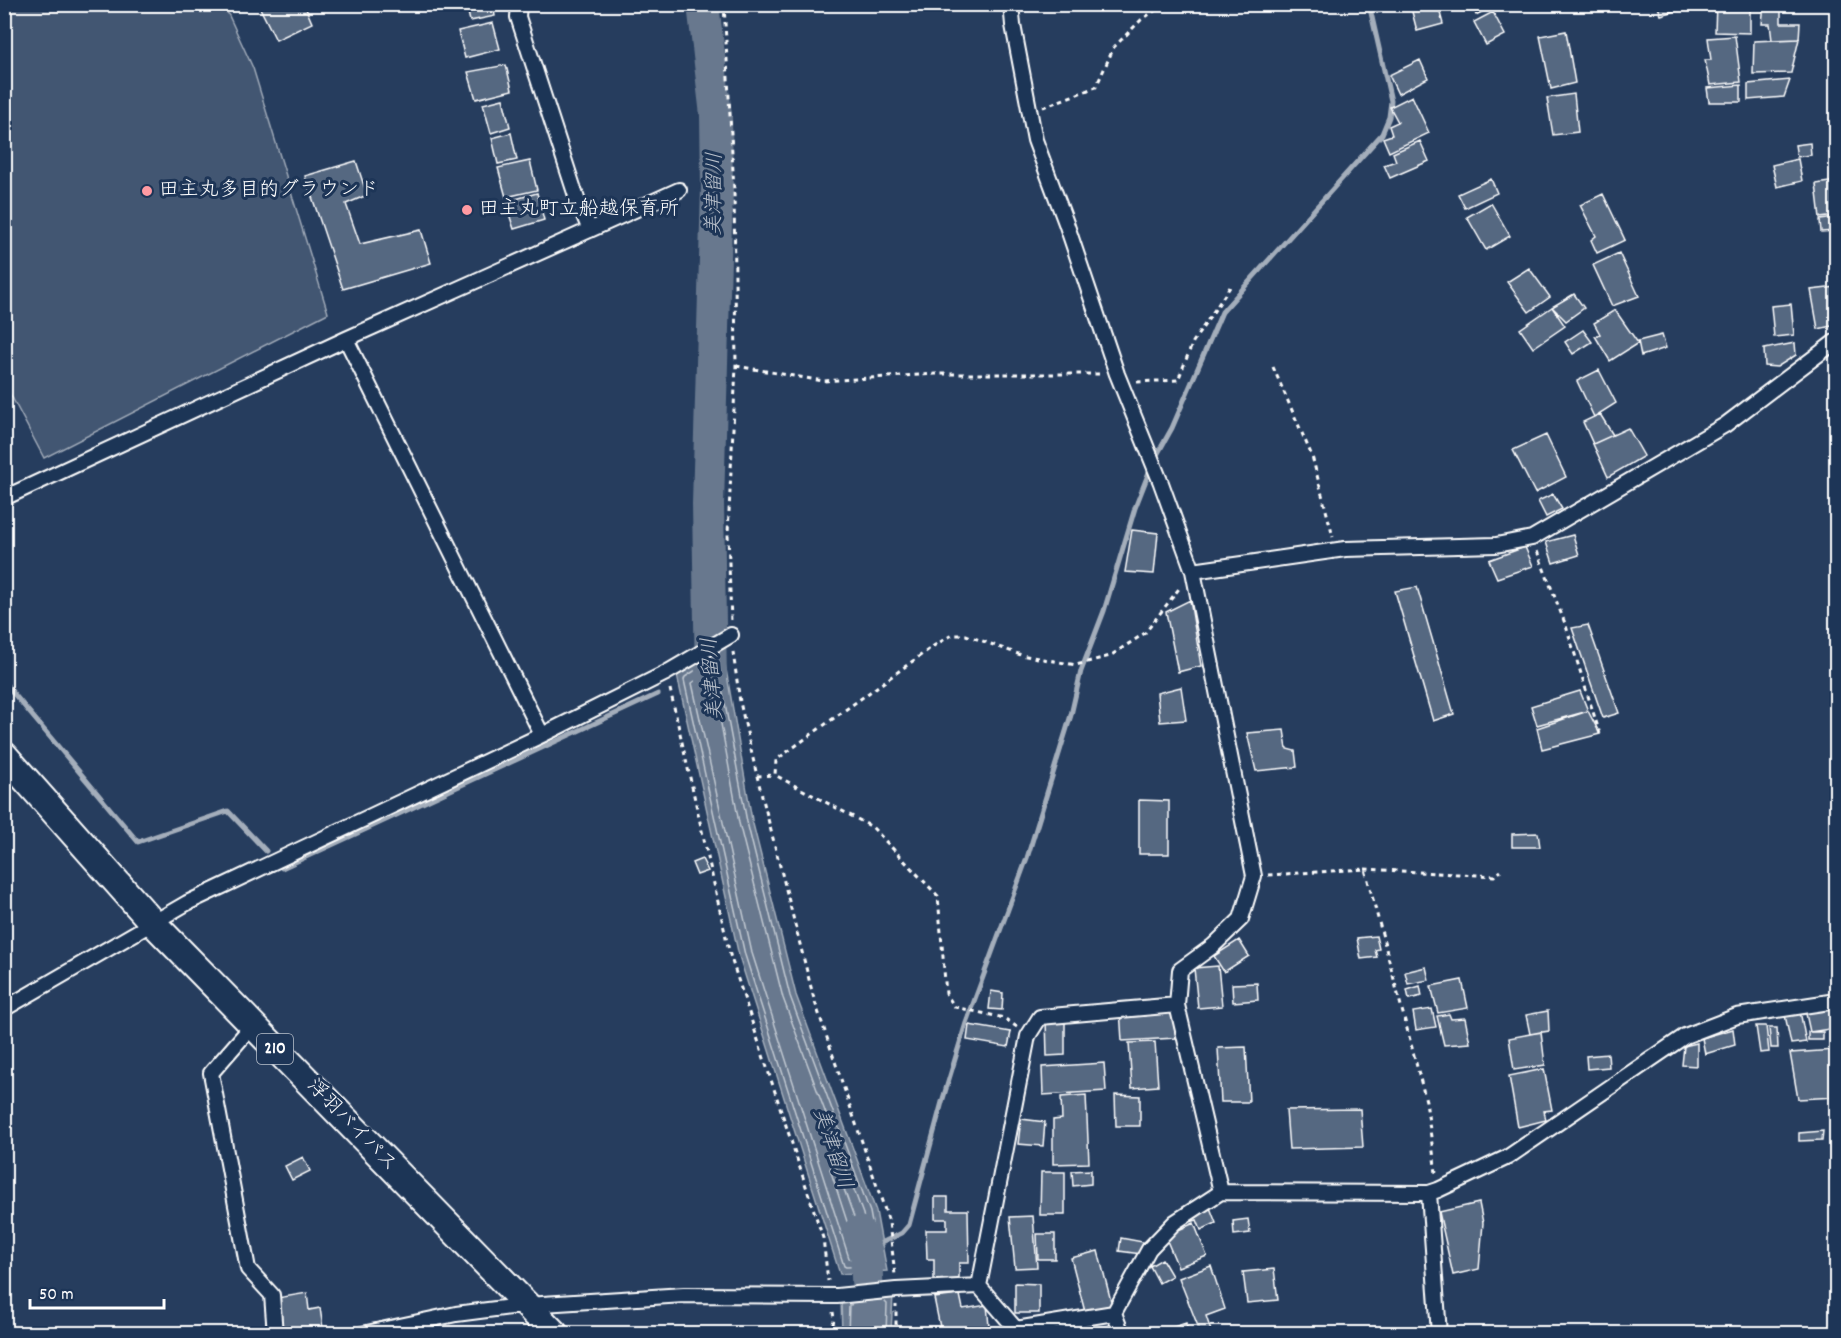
<svg xmlns="http://www.w3.org/2000/svg" width="1841" height="1338" font-family="Dekko,'Klee One',sans-serif">
<style>
.green{fill:#425672;stroke:#a0aab8;stroke-width:1.5}
.water{fill:#67788e;stroke:#a4aebb;stroke-width:1.5}
.lines{fill:none;stroke-linecap:round;stroke-linejoin:round}
.shore{stroke:#c2c9d2;stroke-width:1.5}
.stream{stroke:#a4aebb;stroke-width:5}
.river{stroke:#67788e;stroke-width:32}
.building{fill:#556781;stroke:#fff;stroke-width:1.5}
.street-casing{stroke:#fff;stroke-width:18}
.highway-casing{stroke:#fff;stroke-width:30}
.path{stroke:#fff;stroke-width:3;stroke-dasharray:4.5 4.5;stroke-linecap:butt}
.street{stroke:#1d3557;stroke-width:14}
.highway{stroke:#1d3557;stroke-width:26}
.poi-dot{fill:#ff9aa2;stroke:#1d3557;stroke-width:2}
.labels{text-anchor:middle;dominant-baseline:central;stroke-width:6;stroke-linejoin:round;paint-order:stroke}
.shield{fill:#1d3557;stroke:#bbc2cd;stroke-width:1.5}
.shield-label{font-size:18px;font-weight:bold;fill:#fff}
.poi-label{font-size:20px;fill:#fff;stroke:#1d3557;text-anchor:start}
.street-label{font-size:20px;fill:#fff;stroke:#1d3557}
.water-label{font-size:21px;font-style:italic;fill:#bbc2cc;stroke:#1d3557}
</style>
<rect width="100%" height="100%" fill="#263d5e"/>
<filter id="ink" filterUnits="userSpaceOnUse"><feTurbulence type="fractalNoise" baseFrequency=".0167" numOctaves="2"/><feDisplacementMap in="SourceGraphic" scale="12" xChannelSelector="R" yChannelSelector="G"/><feConvolveMatrix kernelMatrix="1 2 1 2 8 2 1 2 1" color-interpolation-filters="sRGB"/></filter>
<g filter="url(#ink)">
<path class="green" d="M4 5H224L253 68 328 313 44 458 5 384Z"/>
<path class="water" d="M722 646 752 820 796 995 876 1211 887 1271 840 1274 739 956 677 675Z
M893 1294 891 1333H842L841 1299Z"/>
<g class="lines">
<path class="shore" d="M713 659 717 661 747 822 790 996 870 1212 879 1262 877 1266 846 1267 844 1266 745 955 684 680 685 677Z
M708 672 712 674 739 823 783 998 863 1214 870 1255 868 1259 852 1260 849 1258 752 953 692 683Z
M832 1165 836 1167 854 1217 857 1235 855 1239 852 1237 830 1169Z
M848 1334 849 1305 884 1301 887 1304 886 1334
M856 1334V1312L876 1309 879 1312 878 1334"/>
<path class="stream" d="M4 682 138 842 228 811 266 851
M282 868 658 694
M877 1245 902 1233 909 1225 942 1102 966 1023 1027 858 1071 715 1081 671 1104 611 1135 508 1153 462 1172 428 1222 312 1382 134 1389 117 1391 101 1369 4"/>
<path class="river" d="M703 4 716 115 717 188 708 504 711 681
M859 1232 866 1251 869 1327 868 1334"/>
</g>
<path class="building" d="M258 4H304L312 23 276 40Z
M466 4H493L495 16 470 21Z
M1374 4H1391L1377 13Z
M1410 4H1431L1432 10 1439 9 1443 24 1417 31Z
M1471 4H1497L1476 15Z
M1657 4H1680L1682 9 1661 15Z
M1716 4H1750V33L1715 32Z
M1764 4H1781V23H1800L1799 39 1772 40 1770 24H1762Z
M1493 12 1505 35 1486 45 1474 22Z
M493 23 500 49 465 58 458 31Z
M1566 31 1575 83 1551 89 1540 36Z
M1735 36 1741 82 1710 85 1705 60H1711L1708 38Z
M1799 39 1791 73 1753 74 1754 41Z
M1420 60 1428 78 1398 94 1389 75Z
M506 65 512 90 476 99 468 72Z
M1790 80 1784 97 1748 100V84Z
M1741 85V102H1709L1707 88Z
M1574 94 1578 132 1553 135 1547 98Z
M1412 96 1429 133 1389 152 1383 138 1392 135 1389 126 1398 122 1390 107Z
M503 99 510 127 491 133 483 104Z
M511 133 517 160 498 164 492 138Z
M1420 141 1429 161 1390 178 1384 165 1396 161 1393 153Z
M1810 143 1811 155 1797 157 1795 145Z
M1798 159 1802 181 1777 187 1772 165Z
M356 161 367 195 346 204 360 244 421 230 431 263 343 289 305 176Z
M530 161 537 190 506 197 498 168Z
M1491 179 1497 193 1465 208 1458 194Z
M1836 181V216L1820 218 1816 184Z
M537 193 544 220 514 229 505 202Z
M1603 194 1625 240 1597 253 1591 240 1596 236 1580 205Z
M1491 203 1510 236 1486 250 1467 217Z
M1836 218V231L1821 232 1820 220Z
M1619 253 1639 296 1612 306 1593 265Z
M1529 268 1550 297 1529 312 1507 282Z
M1836 287V325L1818 329 1811 290Z
M1574 294 1584 308 1566 321 1552 307Z
M1791 304 1794 335 1774 337 1771 306Z
M1552 307 1565 326 1533 348 1520 329Z
M1615 310 1638 343 1610 361 1595 336 1600 334 1594 323Z
M1583 330 1592 342 1573 354 1565 342Z
M1662 335 1666 348 1641 356 1638 341Z
M1795 343 1796 355 1777 367 1765 366 1764 349Z
M1599 370 1616 403 1594 417 1577 381Z
M1600 414 1613 435 1593 444 1583 422Z
M1628 428 1644 456 1608 477 1593 444Z
M1546 435 1566 477 1535 493 1513 450Z
M1553 494 1562 509 1546 517 1538 501Z
M1132 530 1158 533 1154 574 1125 572Z
M1573 535 1579 555 1553 563 1546 542Z
M1525 547 1533 566 1497 578 1489 560Z
M1417 587 1454 714 1433 721 1395 591Z
M1190 600 1201 666 1178 672 1166 612Z
M1588 625 1619 713 1603 718 1572 628Z
M1181 687 1186 720 1160 722 1157 693Z
M1580 691 1588 711 1537 725 1531 706Z
M1588 711 1600 734 1542 749 1537 728Z
M1284 730 1287 749 1295 751 1297 767 1256 771 1247 733Z
M1139 800 1169 801V854H1139Z
M1538 833 1540 847H1512V834Z
M702 859 708 871 697 875 692 863Z
M1376 936 1379 949 1375 950 1377 957 1361 959 1357 938Z
M1239 940 1249 956 1224 972 1214 956Z
M1218 966 1222 1006 1198 1008 1194 968Z
M1426 967 1429 980 1408 984 1405 972Z
M1462 980 1468 1008 1438 1013 1431 986Z
M1257 983 1258 1000 1233 1002 1232 984Z
M1420 986 1422 996 1409 999 1407 990Z
M991 991 1003 993 1002 1010 989 1009Z
M1836 1003V1028L1810 1032 1805 1009Z
M1171 1005 1176 1038 1122 1041 1120 1009Z
M1432 1009 1436 1027 1416 1030 1413 1012Z
M1548 1011 1549 1031 1530 1034 1526 1015Z
M1800 1011 1806 1042 1791 1044 1785 1015Z
M1449 1014 1451 1019 1465 1018 1470 1043 1444 1045 1437 1016Z
M1065 1018V1055L1047 1056 1046 1019Z
M969 1025 1011 1032 1008 1047 967 1040Z
M1756 1026H1766L1769 1052 1760 1053Z
M1769 1028H1777L1778 1048H1771Z
M1733 1029 1735 1045 1705 1054 1702 1038Z
M1541 1032 1545 1065 1514 1070 1509 1038Z
M1808 1032H1823V1040H1808Z
M1155 1042 1158 1086 1132 1088 1129 1043Z
M1697 1043V1066L1682 1065 1684 1046Z
M1246 1047 1249 1102H1221L1218 1048Z
M1835 1050 1836 1097 1798 1099 1790 1053Z
M1608 1054 1609 1067 1587 1069 1586 1056Z
M1104 1063 1106 1091 1043 1095 1042 1067Z
M1544 1069 1552 1110 1544 1111 1546 1120 1518 1127 1509 1076Z
M1086 1095 1089 1163 1053 1164V1120L1062 1119 1061 1097Z
M1115 1095 1140 1096V1126H1116Z
M1360 1109 1363 1147 1289 1149 1286 1110Z
M1021 1119 1045 1122 1043 1146 1018 1144Z
M1823 1131 1822 1140 1799 1141V1133Z
M303 1157 310 1171 292 1180 285 1166Z
M1091 1170V1184L1073 1186 1072 1171Z
M1041 1172H1065V1215H1040Z
M935 1197H948V1210H968L969 1263H959V1283H934V1259H927L926 1230H947V1219H935Z
M1479 1203 1483 1223 1479 1269 1453 1275 1439 1212Z
M1209 1205 1216 1223 1201 1230 1197 1220 1190 1222 1186 1214Z
M1033 1216 1037 1267 1015 1268 1010 1217Z
M1248 1219 1250 1233 1234 1235 1233 1221Z
M1194 1223 1207 1256 1178 1267 1165 1236Z
M1037 1234H1055V1259H1038Z
M1121 1238 1143 1242 1141 1254 1119 1251Z
M1098 1251 1112 1305 1085 1312 1071 1258Z
M1162 1259 1172 1276 1159 1283 1150 1266Z
M1211 1266 1225 1309 1206 1316 1212 1334H1201L1179 1278Z
M1274 1269 1278 1300 1247 1303 1243 1272Z
M1015 1283 1039 1284V1313H1015Z
M307 1293 309 1310 320 1308 323 1328 282 1334 277 1298Z
M960 1295 963 1309 987 1305 989 1326 941 1332 934 1298Z
M1118 1322 1121 1334H1105L1103 1328Z
M1186 1323 1188 1331 1176 1334 1174 1327Z
M1074 1326 1076 1334H1042V1333Z"/>
<g class="lines">
<defs>
<path id="street" d="M519 4 518 17 577 199 590 230
M1011 4 1013 25 1035 140 1066 223 1117 374 1161 483 1193 571 1254 876 1241 919 1213 946 1180 970 1177 1005 1221 1192
M346 339 542 735
M4 498 346 339 679 190
M1193 571 1345 549 1496 545 1532 538 1725 425 1836 341
M4 1009 187 903 542 735 666 673 731 635
M252 1026 211 1073 248 1269 272 1295 275 1334
M1429 1193 1439 1334
M979 1286 1028 1036 1040 1017 1177 1005
M979 1286 1016 1329 1114 1313
M1114 1313 1149 1249 1175 1222 1221 1192 1429 1193 1438 1190 1508 1157 1685 1036 1737 1016 1836 1001
M1114 1313 1122 1334
M362 1334 456 1314 527 1305 684 1295 837 1296 896 1290 979 1286"/>
<path id="highway" d="M4 755 153 923 555 1334"/>
</defs>
<use href="#street" class="street-casing"/>
<use href="#highway" class="highway-casing"/>
<path class="path" d="M724 4 734 190 736 366 728 533 731 622
M822 4 835 8 836 4
M1043 107 1096 87 1114 47 1141 20 1165 4
M736 366 823 381 935 374H1102
M1273 367 1312 456 1333 537
M1137 382 1178 380 1193 342 1230 287
M1537 551 1566 626 1600 734
M733 652 740 702 757 776 814 999 889 1222 895 1275
M670 689 730 955 823 1238 828 1281
M757 776 775 775
M1365 869 1494 876 1501 871
M1268 875 1365 869 1426 1101 1436 1173
M1017 1027 1004 1018 955 1007 946 994 938 896 872 827 775 775 776 760 935 645 952 635H966L1021 655 1076 665 1110 656 1145 633 1181 586
M831 1334 834 1319 833 1312
M896 1334V1305"/>
<use href="#street" class="street"/>
<use href="#highway" class="highway"/>
</g>
</g>
<g class="poi-dot">
<circle cx="147" cy="191" r="6"/>
<circle cx="467" cy="210" r="6"/>
</g>
<g class="labels">
<rect class="shield" x="257" y="1034" width="36" height="30" rx="4.5"/>
<g class="shield-label">
<text x="275" y="1049">210</text>
</g>
<g class="poi-label">
<text x="159" y="191">田主丸多目的グラウンド</text>
<text x="479" y="210">田主丸町立船越保育所</text>
</g>
<g class="street-label">
<text transform="translate(351 1126) rotate(46)">浮羽バイパス</text>
</g>
<g class="water-label">
<text transform="translate(716 194) rotate(-89)">美津留川</text>
<text transform="translate(714 679) rotate(-94)">美津留川</text>
<text transform="translate(831 1149) rotate(72)">美津留川</text>
</g>
</g>
<rect width="1841" height="1338" fill="none" stroke="#1d3557" stroke-width="24"/>
<rect x="12" y="12" width="1817" height="1314" fill="none" stroke="#fff" stroke-width="2" filter="url(#ink)"/>
<path d="M30 1299v9h134v-9" fill="none" stroke="#ffffff" stroke-width="3"/>
<text x="39" y="1299" font-size="18" fill="#ffffff" stroke="#1d3557" stroke-width="4.5" paint-order="stroke">50 m</text>
</svg>
